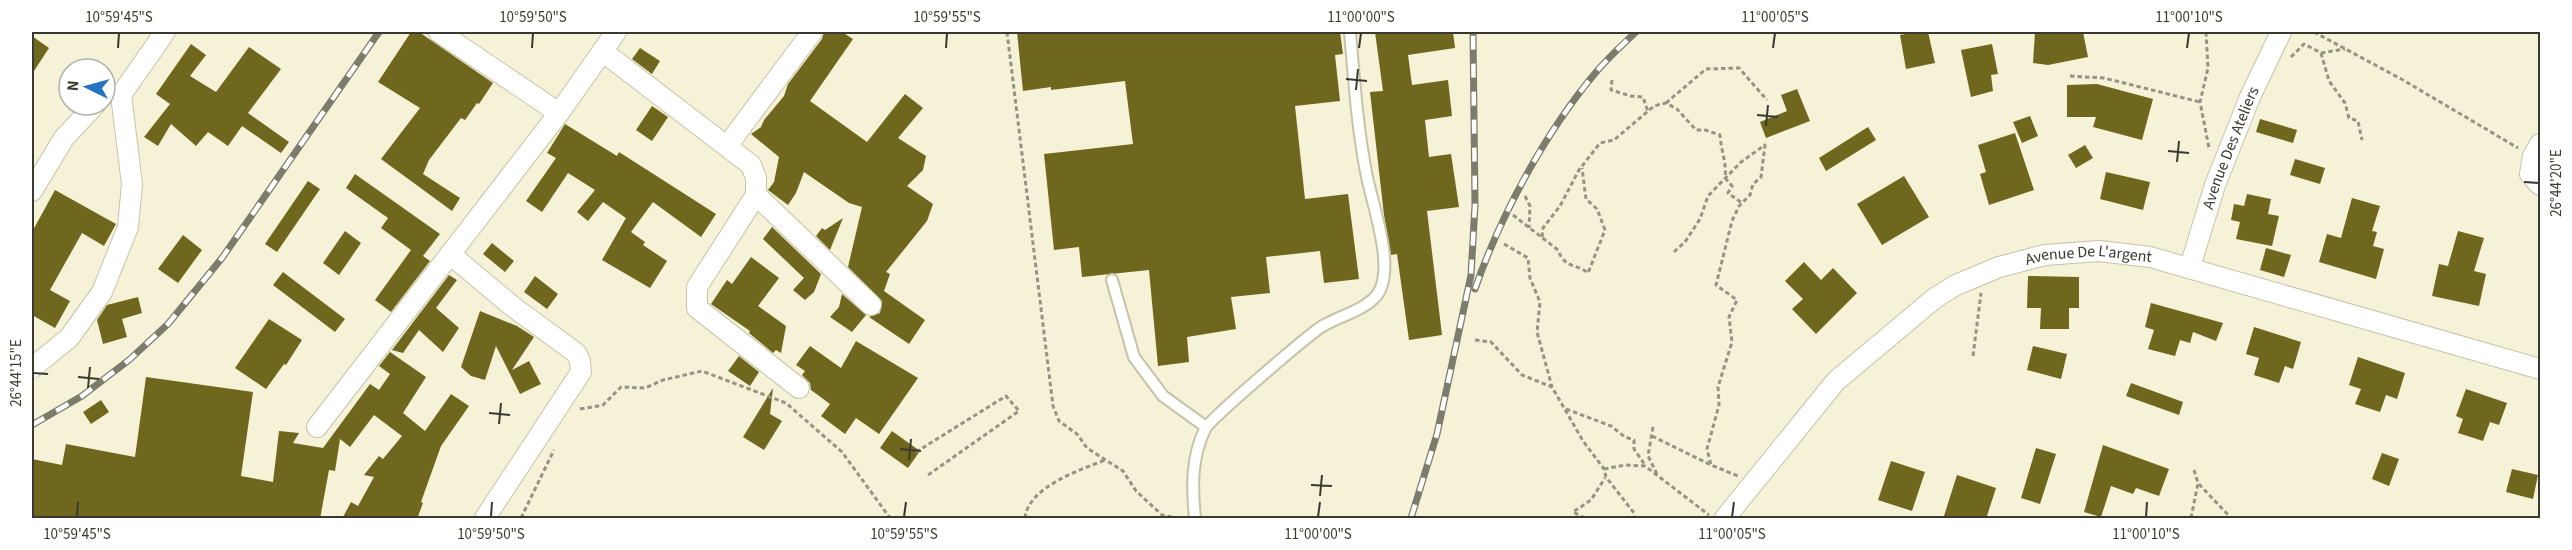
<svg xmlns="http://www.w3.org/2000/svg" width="2572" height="550" font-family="'Source Sans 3',sans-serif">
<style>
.building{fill:#6f671e}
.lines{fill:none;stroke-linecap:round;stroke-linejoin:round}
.service-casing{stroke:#c6c3a9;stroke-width:14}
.minor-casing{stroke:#c6c3a9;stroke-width:22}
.path{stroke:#969482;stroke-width:3;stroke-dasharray:4.5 3;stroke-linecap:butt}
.service{stroke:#fff;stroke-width:10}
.minor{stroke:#fff;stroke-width:20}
.rail-casing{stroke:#7d7b6b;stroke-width:7}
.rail{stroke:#fff;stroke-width:4.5;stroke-dasharray:14;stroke-linecap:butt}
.ticks{fill:none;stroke:#3a392f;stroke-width:2}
.labels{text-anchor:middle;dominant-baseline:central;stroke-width:6;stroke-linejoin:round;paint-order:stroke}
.street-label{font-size:16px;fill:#3a392f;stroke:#fff}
.neatline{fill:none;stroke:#3a392f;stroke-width:2}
.ticks-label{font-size:15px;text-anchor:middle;fill:#3a392f}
</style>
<rect width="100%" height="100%" fill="#f5f2d7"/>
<path class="building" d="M411 32H419L493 83 479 104 477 103 465 120 461 118 429 160 423 174 460 198 452 211 381 159 420 108 378 82Z
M824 32H842L853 39 810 101 867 142 905 94 923 108 898 138 926 156 923 170 907 186 933 204 927 221 886 272 890 274 884 291 925 320 909 344 869 317 880 313 882 301 848 267 862 207 849 203 804 172 796 193 788 205 768 190 774 182 779 157 751 134 761 127 764 120 784 96 788 84 822 39Z
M1017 32H1340L1343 54 1335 55 1340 101 1295 106 1305 199 1348 194 1359 279 1324 283 1320 251 1266 257 1270 293 1231 297 1236 329 1187 337 1189 362 1158 366 1149 270 1082 277 1079 247 1054 250 1044 154 1133 144 1125 81 1051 90V87L1023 91Z
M1375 32H1453L1455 48 1408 55 1412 85 1448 80 1452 116 1425 120 1429 157 1451 154 1459 207 1427 211 1442 335 1409 340 1397 254 1391 255 1384 215 1370 92 1383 91Z
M1916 32H1928L1935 63 1906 69 1900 35Z
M2035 32H2083L2088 57 2048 65 2033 63Z
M32 36 49 48 32 74Z
M191 44 206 55 190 76 216 92 249 47 281 69 248 113 289 142 281 153 242 126 228 146 208 132 196 146 171 124 158 146 144 137 170 104 156 94Z
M1992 44 1998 74 1991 75 1993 91 1971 97 1961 50Z
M640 48 660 61 652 74 632 59Z
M2097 84 2153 99 2142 140 2093 127 2096 117H2067V85Z
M1797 89 1810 121 1766 138 1760 122 1787 111 1781 95Z
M652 106 668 117 652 141 636 130Z
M2030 116 2038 136 2022 143 2013 122Z
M2260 119 2297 130 2293 143 2256 132Z
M565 124 617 156 619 152 716 214 701 237 653 202 631 232 645 242 643 245 667 261 650 288 602 260 626 218 603 202 588 221 577 212 595 190 568 173 542 212 526 201 556 158 547 153Z
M1868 127 1876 140 1826 171 1819 158Z
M2015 133 2034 190 1989 205 1980 174 1986 172 1978 145Z
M2085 145 2093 158 2076 168 2068 155Z
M2295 159 2325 168 2320 184 2290 175Z
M2106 172 2150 182 2143 210 2100 199Z
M355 174 440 234 423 256 430 261 391 312 375 300 411 250 381 228 388 218 346 188Z
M1904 176 1929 217 1882 245 1857 204Z
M308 181 320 189 277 252 265 244Z
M55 190 116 224 104 246 82 233 50 290 70 301 55 328 32 315V232Z
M2247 194 2271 199 2268 214 2279 216 2272 246 2236 239 2240 222 2231 220 2234 204 2244 206Z
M2352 198 2380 206 2372 231 2377 232 2373 246 2384 249 2376 279 2319 262 2327 234 2341 238Z
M843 218 830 250 816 236 822 228 825 230Z
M772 227 821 274 814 292 805 300 793 290 804 278 763 239Z
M345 231 361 243 339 275 323 263Z
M2458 231 2484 238 2474 271 2486 274 2479 306 2432 296 2439 264 2448 266Z
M183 235 202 250 178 283 158 269Z
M492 243 514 261 505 272 483 254Z
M2266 248 2291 255 2284 277 2260 270Z
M751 257 779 278 758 306 786 326 781 353 776 350 773 353 749 333 750 331 711 304 727 280 732 284Z
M1804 262 1821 280 1833 268 1857 293 1816 334 1792 309 1803 299 1785 281Z
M283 272 345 319 335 332 273 285Z
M449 275 457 280 436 308 459 328 443 352 419 330 403 353 392 350Z
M535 276 558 294 547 309 524 292Z
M2028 276 2079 277V308H2069V329H2040L2041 308H2027Z
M842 294 866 315 852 332 830 317 839 307Z
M138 297 142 313 122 319 127 337 103 344 97 320 107 305Z
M2151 303 2223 323 2216 341 2193 332 2190 343 2180 340 2175 356 2148 349 2154 330 2145 327Z
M480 311 517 326 534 337 512 370 529 361 541 384 520 394 496 346 485 380 471 376 461 367Z
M269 319 302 340 286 365 284 364 266 389 235 368Z
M2254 327 2301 342 2293 369 2285 366 2279 383 2254 375 2259 358 2246 354Z
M856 341 918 378 879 434 856 418 845 434 821 416 830 404 811 390 810 383 802 375 805 371 796 365 810 346 841 368Z
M2033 346 2067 354 2061 379 2027 370Z
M390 352 426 377 403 413 425 431 451 394 469 406 441 446 421 502 423 503 417 519H342L351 502 358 506 374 477 364 475 379 456 383 459 402 436 374 415 350 447 340 439 335 471 329 470 320 519H32V459L62 465 66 444 135 457 146 377 253 392 241 476 273 482 279 431 299 433 293 443 323 448 370 384 379 390 390 374 379 366Z
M739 356 759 372 750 386 728 371Z
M2358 357 2405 373 2397 399 2386 395 2380 412 2355 404 2361 389 2349 385Z
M2131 383 2183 402 2179 415 2126 396Z
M773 388 770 414 782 421 764 450 743 437Z
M2466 389 2507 403 2499 425 2490 422 2483 441 2458 433 2463 419 2456 416Z
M101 400 109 412 91 424 83 412Z
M892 431 920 451 908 468 880 448Z
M2103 445 2169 469 2159 496 2136 488 2133 494 2111 486 2101 517 2084 512Z
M2036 448 2056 454 2040 504 2021 498Z
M2382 453 2399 459 2389 486 2372 479Z
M1891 461 1925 472 1912 511 1878 500Z
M2512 469 2538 475 2533 499 2506 492Z
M1957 475 1996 488 1986 519H1943Z"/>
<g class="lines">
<defs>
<path id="service" d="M1112 280 1134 357 1163 396 1206 427
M1195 518C1192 488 1191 458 1205 429 1211 418 1305 338 1321 327 1338 316 1368 310 1379 292 1395 264 1371 201 1366 172 1357 125 1354 78 1350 32"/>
<g id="minor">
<path d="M439 32 559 113"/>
<path d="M602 51 751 165 756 178V195L697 287V308L799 388"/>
<path d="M2540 144 2533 156 2530 174 2540 185"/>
<path d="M727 146 812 32"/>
<path d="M32 191 64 138 95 105"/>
<path d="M756 195 871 305"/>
<path d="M450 254 512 306 576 353 580 361 581 372 485 518"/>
<path id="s1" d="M2190 267 2215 185 2250 97 2281 32"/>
<path d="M32 368 69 338 102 292 128 227 132 184 121 95 165 32"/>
<path d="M317 427 559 113 616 32"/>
<path id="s2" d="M1725 518 1836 381 1935 298 1956 285 1999 267 2045 255 2099 251 2150 257 2540 369"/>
</g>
</defs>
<use href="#service" class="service-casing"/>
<use href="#minor" class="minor-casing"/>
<path class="path" d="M1007 32 1053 406 1059 421 1077 434 1087 448 1123 471 1136 491 1162 515 1176 518
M2206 32 2208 68 2200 102 2209 148
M2314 32 2403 80 2518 148
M2321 53 2329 81 2345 103 2349 118 2358 121 2362 140
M2291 57 2304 44 2321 53 2345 49
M2070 76 2104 78 2200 102
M1612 80 1611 90 1631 96 1643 97 1648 112
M1666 103 1706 69 1739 68 1767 100
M1525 196 1530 206 1529 228
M1513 215 1558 250C1565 269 1576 263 1588 273L1605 230 1597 209 1586 199 1582 168
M1542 237 1543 228 1560 206 1579 170 1600 143 1614 140 1654 106 1666 103 1677 109 1696 130H1705L1720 135C1721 151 1727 163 1725 178L1732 186 1728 193 1742 203
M1504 244 1528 258 1530 278 1540 302 1537 332 1552 387
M1674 252 1685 242 1700 219 1708 196 1741 162 1765 145 1761 177 1753 184 1750 195 1739 206 1732 221 1716 285 1737 300 1729 317 1732 342 1718 387 1719 405 1707 449 1711 465
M1475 340 1491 342 1522 375 1552 387 1583 441 1604 469 1606 477 1634 513V518
M1973 356 1981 293
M580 409 603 405 621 387 645 388 663 380 702 371 786 403 842 452 890 518
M1566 409 1611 426 1625 437 1634 440V449L1645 465
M1653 427 1648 456 1657 474
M1652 436 1711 465 1738 476
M916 452 1006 396 1019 411 928 475
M1604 469 1625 465 1645 466 1709 515
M2194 470 2198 483 2231 518
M521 518 554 450
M1025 518C1028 487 1080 470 1105 460
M1585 518 1573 512 1591 500 1605 478
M2191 518 2198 483"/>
<use href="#service" class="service"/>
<use href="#minor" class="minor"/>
<defs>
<path id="rail" d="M1475 289C1501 214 1546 131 1597 71 1609 57 1623 44 1636 32
M32 425 82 396 129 360 168 324 222 258 379 32
M1411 518 1437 434 1471 275 1475 205 1473 32"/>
</defs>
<use href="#rail" class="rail-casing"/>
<use href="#rail" class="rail"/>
</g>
<path class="ticks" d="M118 48 119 33M532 48 533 33M946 48 947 33M1359 48 1361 33M1773 48 1775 33M2187 48 2189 33M1346 79 1367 81M1356 90 1358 69M1757 115 1778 117M1766 126 1768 105M2168 151 2189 153M2177 162 2179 141M2524 182 2539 183M33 373 48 374M78 377 99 379M88 388 90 367M489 413 510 415M499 424 501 403M900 449 921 451M909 460 911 439M1311 485 1332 486M1320 496 1322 475M77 517 78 502M491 517 492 502M904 517 906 502M1318 517 1320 502M1732 517 1734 502M2146 517 2147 502"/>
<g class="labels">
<g class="street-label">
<text stroke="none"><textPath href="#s1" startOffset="126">Avenue Des Ateliers</textPath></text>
<text stroke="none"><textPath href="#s2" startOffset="468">Avenue De L'argent</textPath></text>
</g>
</g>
<rect width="2572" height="550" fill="none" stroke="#ffffff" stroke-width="66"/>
<g transform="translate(87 87) rotate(275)"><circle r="28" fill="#ffffff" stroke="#b0b0ac" stroke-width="1.5"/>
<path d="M0-4.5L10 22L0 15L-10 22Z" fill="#2573c2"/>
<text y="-9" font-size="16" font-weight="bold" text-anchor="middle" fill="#3a392f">N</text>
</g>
<rect x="33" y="33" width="2506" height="484" class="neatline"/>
<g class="ticks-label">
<text x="119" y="22">10°59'45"S</text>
<text x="533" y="22">10°59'50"S</text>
<text x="947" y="22">10°59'55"S</text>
<text x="1361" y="22">11°00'00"S</text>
<text x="1775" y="22">11°00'05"S</text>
<text x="2189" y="22">11°00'10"S</text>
<text transform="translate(2556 183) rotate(-90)" y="5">26°44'20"E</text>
<text transform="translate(16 373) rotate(-90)" y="5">26°44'15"E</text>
<text x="77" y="539">10°59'45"S</text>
<text x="491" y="539">10°59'50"S</text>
<text x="904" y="539">10°59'55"S</text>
<text x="1318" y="539">11°00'00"S</text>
<text x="1732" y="539">11°00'05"S</text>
<text x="2146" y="539">11°00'10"S</text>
</g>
</svg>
